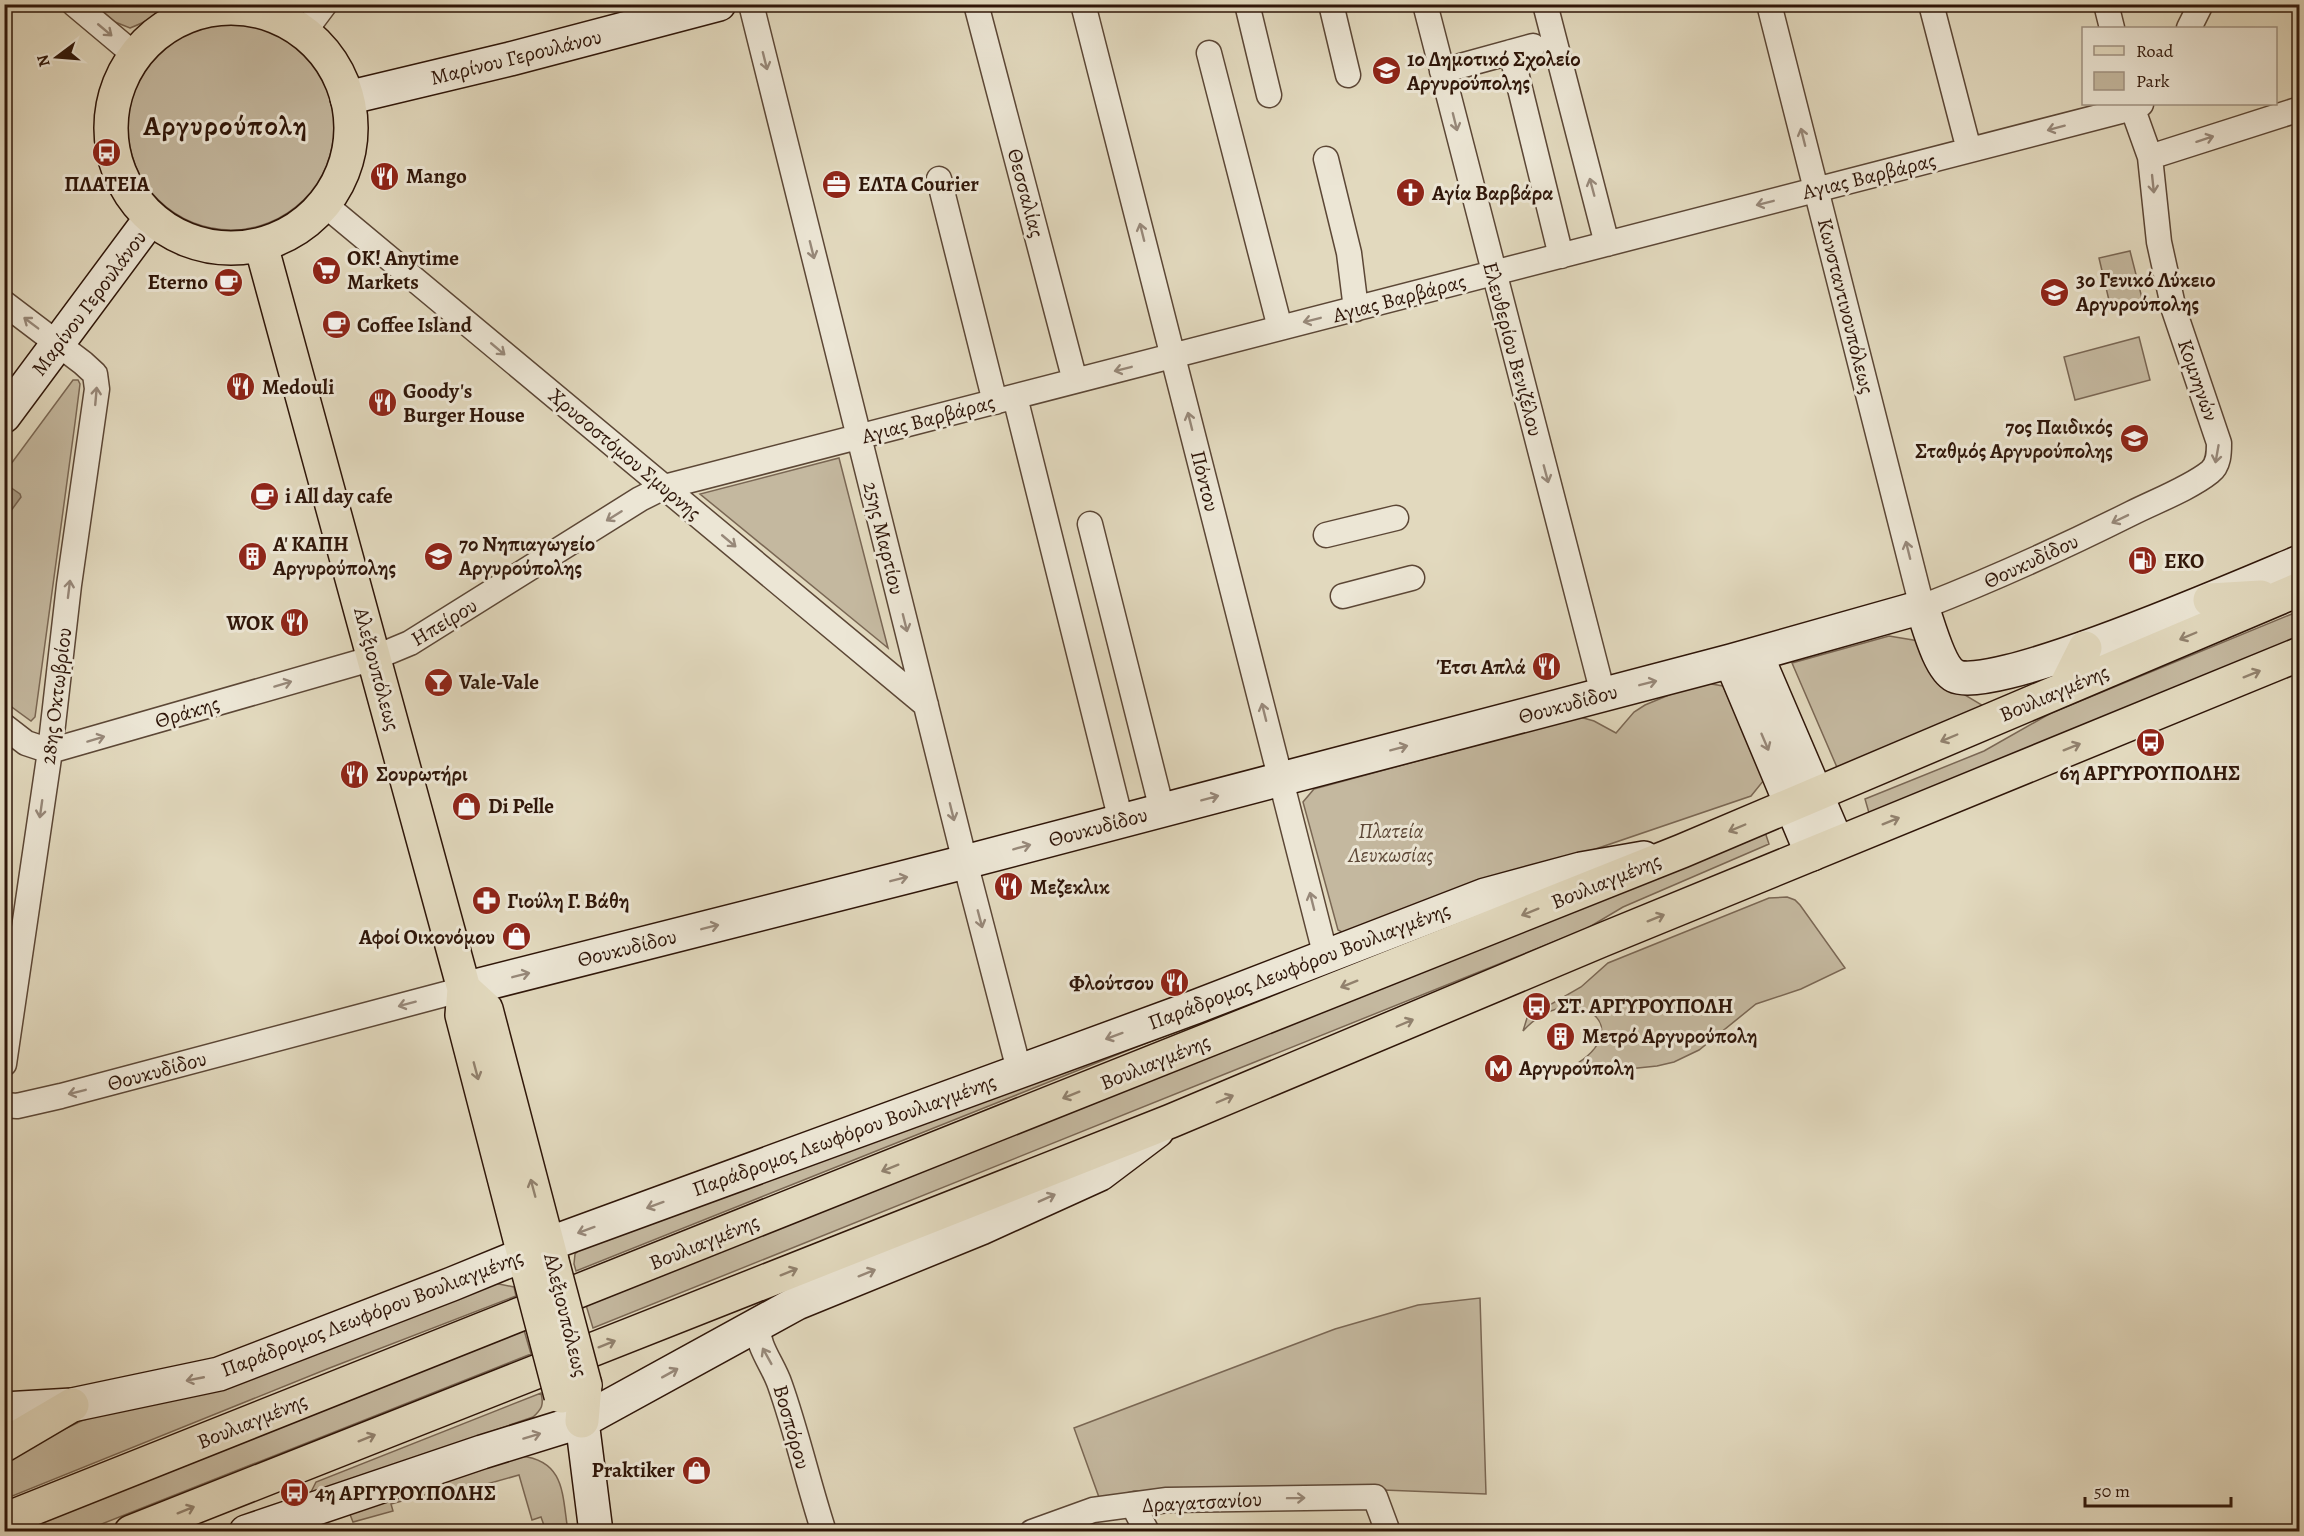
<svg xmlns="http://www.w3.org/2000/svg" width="2304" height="1536" font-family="Alegreya,serif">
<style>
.green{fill:#c4b89f;stroke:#7a6754;stroke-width:1.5}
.water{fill:#a59780;stroke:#766350;stroke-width:1.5}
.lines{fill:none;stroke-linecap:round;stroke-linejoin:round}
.street-casing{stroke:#5c4736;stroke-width:27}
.secondary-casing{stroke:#2f1609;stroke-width:36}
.primary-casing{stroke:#2f1609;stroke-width:36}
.street{stroke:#ece6d5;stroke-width:24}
.secondary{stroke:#ece6d5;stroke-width:33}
.primary{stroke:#e2d9be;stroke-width:33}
.primary-bridge-casing{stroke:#2f1609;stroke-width:36;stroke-linecap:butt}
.primary-bridge{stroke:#e2d9be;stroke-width:33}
.oneway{stroke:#978879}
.oneway2{stroke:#91816d}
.labels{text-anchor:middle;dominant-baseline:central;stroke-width:6;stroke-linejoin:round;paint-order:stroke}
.street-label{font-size:21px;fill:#2f1609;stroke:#ece6d5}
.poi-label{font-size:21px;font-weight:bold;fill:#2f1609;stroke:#ece6d5;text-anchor:start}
.park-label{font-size:21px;font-style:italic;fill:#5c4736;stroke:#ece6d5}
.district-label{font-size:27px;font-weight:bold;letter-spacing:1.5px;fill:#2f1609;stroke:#ece6d5}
</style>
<rect width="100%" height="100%" fill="#e2d9be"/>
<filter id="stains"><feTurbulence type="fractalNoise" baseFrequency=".00333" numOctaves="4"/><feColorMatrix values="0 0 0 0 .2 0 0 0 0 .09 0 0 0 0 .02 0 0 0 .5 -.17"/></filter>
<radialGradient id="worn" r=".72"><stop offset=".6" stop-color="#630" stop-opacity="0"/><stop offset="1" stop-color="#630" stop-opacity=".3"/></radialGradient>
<path class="green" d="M95 5H166C159 16 143 23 130 28L115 22Z
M128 127a103 103 0 1 1 206 0a103 103 0 1 1-206 0Z
M2130 251 2144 306 2112 313 2099 258Z
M2139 337 2150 380 2075 400 2064 357Z
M73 380H78L80 384 75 423 35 717 31 721 5 702V472Z
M839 458 888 648 700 494Z
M2299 611V637L1869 813 1865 799 1984 751 2051 713Z
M1889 636 1919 641 1953 688 1992 711 1839 772 1792 663Z
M1700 682 1723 686 1764 780 1751 796 1346 934 1338 930 1303 802 1314 789 1580 717 1594 721 1616 733 1634 712 1645 705Z
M1765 832 1769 844 1623 907 1586 929 593 1328 586 1305Z
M1787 897 1795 900 1800 905 1845 968 1801 989 1756 1004 1699 1050 1674 1062 1657 1066 1628 1069 1601 1067 1564 1071C1647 1030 1574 975 1523 1031L1527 1018 1581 987 1608 963 1769 898Z
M1284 988 576 1271 574 1264 575 1254 584 1245Z
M494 1283 514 1287 516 1296 327 1369 5 1499V1458L81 1421Z
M1480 1298 1486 1494 1383 1490 1134 1491 1100 1500 1074 1428 1335 1329 1418 1305Z
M524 1330 531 1354 84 1531 19 1532Z
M541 1393C544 1405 542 1409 533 1417L310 1494 316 1482Z
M521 1456C566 1461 562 1496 568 1531H546L541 1517 532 1520 519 1475 448 1495 446 1489 391 1504 393 1511 353 1522 349 1512Z"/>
<path class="water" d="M10 487 20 494 21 497 5 519V492Z"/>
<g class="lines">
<defs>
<path id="street" d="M74 4 136 56
M751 4 965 862 1019 1070
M976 4 1075 381
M1083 4 1326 957
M1247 4 1269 95
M1331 4 1348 75
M1425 4 1603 694
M1545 4 1607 244
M1769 4 1922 607C1994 579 2064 547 2132 513 2156 501 2190 488 2210 472 2219 465 2219 453 2219 443L2174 310 2159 242 2150 157 2131 104
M1931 4 1969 150
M2106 4 2112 28
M2189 28 2201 4
M304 32 325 4
M1511 52 1561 256
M1209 53 1280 328
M1442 71 1533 46
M2150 157 2300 109
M1326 159 1349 253 1356 309
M939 179 995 402
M324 204 926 705
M4 303 83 363 95 374 97 389 69 585 50 751 4 1064
M1015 397 1121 821
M1090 524 1162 810
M1326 535 1396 518
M1343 596 1412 578
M4 726 26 743 50 751 374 658 410 643 640 499 664 487 2133 108 2141 104
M4 1105 17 1106 61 1096 464 989
M758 1325C757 1347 773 1364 780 1385 797 1433 808 1483 824 1532
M1133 1505 1147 1532
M1032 1532 1093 1510 1167 1500 1375 1497 1388 1532"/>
<path id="secondary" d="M347 98 510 59 719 4
M4 416 151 218
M1756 654 1837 843
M1731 661 1812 854
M464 989 965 862 1731 661 1922 607C1928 623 1939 668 1955 676 1993 695 2249 583 2300 562
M4 1409 72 1405 219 1374 452 1284 562 1239 1195 1007 1485 895 1581 869 1644 858
M582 1421 596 1532
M246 1532 482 1452 582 1421 797 1303 981 1228 1100 1174 1157 1131"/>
<path id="primary" d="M111 128a120 120 0 1 1 240 0a120 120 0 1 1-240 0Z
M261 245 464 989 462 1015 529 1274
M2210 600 2261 597
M2065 688 2085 648
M464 989 486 1009 552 1261
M582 1421 585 1385
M4 1445 72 1405
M4 1520 1682 851 2300 589
M131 1532 1171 1121 1602 940 2300 654"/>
</defs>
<use href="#street" class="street-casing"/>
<use href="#secondary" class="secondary-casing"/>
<use href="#primary" class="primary-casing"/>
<use href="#street" class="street"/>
<use href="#secondary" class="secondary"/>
<use href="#primary" class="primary"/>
<defs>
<path id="primary-bridge" d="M552 1261 585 1385
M529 1274 561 1396"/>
</defs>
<use href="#primary-bridge" class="primary-bridge-casing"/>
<use href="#primary-bridge" class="primary-bridge"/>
</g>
<defs><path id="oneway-shaft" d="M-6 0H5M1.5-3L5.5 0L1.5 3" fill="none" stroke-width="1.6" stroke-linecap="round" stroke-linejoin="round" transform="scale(1.5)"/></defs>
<g class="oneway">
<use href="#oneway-shaft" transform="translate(105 30) rotate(40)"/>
<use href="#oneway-shaft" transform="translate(765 61) rotate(76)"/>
<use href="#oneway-shaft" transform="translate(1455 122) rotate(76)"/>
<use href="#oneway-shaft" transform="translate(2056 128) rotate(165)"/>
<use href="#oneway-shaft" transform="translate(1803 137) rotate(-104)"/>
<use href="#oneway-shaft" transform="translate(2205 139) rotate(-18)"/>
<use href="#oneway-shaft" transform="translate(2153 184) rotate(84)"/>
<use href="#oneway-shaft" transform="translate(1592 187) rotate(-105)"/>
<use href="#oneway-shaft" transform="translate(1765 203) rotate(166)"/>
<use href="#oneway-shaft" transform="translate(1142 232) rotate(-104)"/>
<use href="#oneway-shaft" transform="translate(812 250) rotate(76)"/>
<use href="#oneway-shaft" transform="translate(1312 320) rotate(166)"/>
<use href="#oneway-shaft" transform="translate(31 323) rotate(-143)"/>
<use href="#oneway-shaft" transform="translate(498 349) rotate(40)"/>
<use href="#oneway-shaft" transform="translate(1123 369) rotate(166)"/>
<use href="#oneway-shaft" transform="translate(96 396) rotate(-85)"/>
<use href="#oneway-shaft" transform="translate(1190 421) rotate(-104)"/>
<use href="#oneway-shaft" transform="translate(2217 454) rotate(100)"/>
<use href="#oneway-shaft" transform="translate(1546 474) rotate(75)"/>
<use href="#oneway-shaft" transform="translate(614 516) rotate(148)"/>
<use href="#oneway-shaft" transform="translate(2120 519) rotate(154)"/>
<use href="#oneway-shaft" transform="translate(729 541) rotate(40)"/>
<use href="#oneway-shaft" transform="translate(1908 550) rotate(-104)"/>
<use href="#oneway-shaft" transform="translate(69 589) rotate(-83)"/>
<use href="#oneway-shaft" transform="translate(905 623) rotate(76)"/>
<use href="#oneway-shaft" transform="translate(1648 683) rotate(-14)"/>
<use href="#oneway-shaft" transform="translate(283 684) rotate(-17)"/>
<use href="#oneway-shaft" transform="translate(1264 712) rotate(-104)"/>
<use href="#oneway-shaft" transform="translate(96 739) rotate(-17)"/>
<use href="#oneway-shaft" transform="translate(1765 742) rotate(67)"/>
<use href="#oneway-shaft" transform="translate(1399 748) rotate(-15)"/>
<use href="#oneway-shaft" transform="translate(1210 798) rotate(-15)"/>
<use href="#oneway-shaft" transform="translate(41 809) rotate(98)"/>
<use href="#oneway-shaft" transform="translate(952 812) rotate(76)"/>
<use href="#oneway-shaft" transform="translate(1022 847) rotate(-15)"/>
<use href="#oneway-shaft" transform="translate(899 879) rotate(-14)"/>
<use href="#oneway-shaft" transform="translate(1312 901) rotate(-104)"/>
<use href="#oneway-shaft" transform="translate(980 919) rotate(75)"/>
<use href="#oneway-shaft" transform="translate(710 927) rotate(-14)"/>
<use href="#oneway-shaft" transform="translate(521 975) rotate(-14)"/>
<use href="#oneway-shaft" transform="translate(407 1004) rotate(165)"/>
<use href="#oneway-shaft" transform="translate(1114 1036) rotate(160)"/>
<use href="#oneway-shaft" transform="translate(77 1092) rotate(166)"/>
<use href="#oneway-shaft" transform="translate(1047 1198) rotate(-24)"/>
<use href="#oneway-shaft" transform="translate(655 1205) rotate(160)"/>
<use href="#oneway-shaft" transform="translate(586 1230) rotate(160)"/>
<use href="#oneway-shaft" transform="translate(867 1273) rotate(-22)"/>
<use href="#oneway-shaft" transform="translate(767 1356) rotate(-119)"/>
<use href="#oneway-shaft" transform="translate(670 1373) rotate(-29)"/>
<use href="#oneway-shaft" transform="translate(195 1379) rotate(169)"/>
<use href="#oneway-shaft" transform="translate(532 1436) rotate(-17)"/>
<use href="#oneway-shaft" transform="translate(1296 1498) rotate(-1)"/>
</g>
<g class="oneway2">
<use href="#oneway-shaft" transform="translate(2188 636) rotate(157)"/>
<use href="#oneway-shaft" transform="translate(2252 674) rotate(-22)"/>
<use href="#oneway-shaft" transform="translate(1949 738) rotate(157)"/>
<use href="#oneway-shaft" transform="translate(2072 747) rotate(-22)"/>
<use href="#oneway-shaft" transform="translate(1891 821) rotate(-22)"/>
<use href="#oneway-shaft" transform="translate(1737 828) rotate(157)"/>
<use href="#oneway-shaft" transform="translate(1530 912) rotate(158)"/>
<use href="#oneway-shaft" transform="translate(1656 918) rotate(-22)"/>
<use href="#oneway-shaft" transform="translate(1349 984) rotate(158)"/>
<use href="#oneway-shaft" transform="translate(1405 1023) rotate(-23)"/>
<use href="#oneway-shaft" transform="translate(476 1071) rotate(75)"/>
<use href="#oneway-shaft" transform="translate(1071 1095) rotate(158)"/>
<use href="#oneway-shaft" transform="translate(1225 1099) rotate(-23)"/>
<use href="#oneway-shaft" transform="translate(890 1168) rotate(158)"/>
<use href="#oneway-shaft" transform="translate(533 1188) rotate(-105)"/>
<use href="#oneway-shaft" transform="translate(789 1272) rotate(-22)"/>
<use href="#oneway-shaft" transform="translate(607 1344) rotate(-22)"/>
<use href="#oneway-shaft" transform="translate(367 1438) rotate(-22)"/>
<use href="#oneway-shaft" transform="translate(186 1510) rotate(-22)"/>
</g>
<defs>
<symbol id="school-disc" viewBox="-11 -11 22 22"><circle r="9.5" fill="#8f2418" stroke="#ece6d5"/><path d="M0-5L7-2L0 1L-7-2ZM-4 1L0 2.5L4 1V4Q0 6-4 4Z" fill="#fff"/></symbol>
<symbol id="bus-disc" viewBox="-11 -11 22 22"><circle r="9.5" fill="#8f2418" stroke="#ece6d5"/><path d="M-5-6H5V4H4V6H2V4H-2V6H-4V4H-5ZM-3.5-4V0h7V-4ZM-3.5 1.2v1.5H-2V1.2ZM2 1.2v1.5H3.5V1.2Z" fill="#fff"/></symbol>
<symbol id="restaurant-disc" viewBox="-11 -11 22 22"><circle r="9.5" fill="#8f2418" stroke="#ece6d5"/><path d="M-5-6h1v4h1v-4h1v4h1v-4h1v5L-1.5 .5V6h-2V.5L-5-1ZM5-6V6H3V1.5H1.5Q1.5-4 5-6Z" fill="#fff"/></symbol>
<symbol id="office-disc" viewBox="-11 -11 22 22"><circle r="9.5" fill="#8f2418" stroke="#ece6d5"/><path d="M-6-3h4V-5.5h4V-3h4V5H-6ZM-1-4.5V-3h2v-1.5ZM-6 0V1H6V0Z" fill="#fff"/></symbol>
<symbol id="church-disc" viewBox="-11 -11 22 22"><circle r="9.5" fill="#8f2418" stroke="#ece6d5"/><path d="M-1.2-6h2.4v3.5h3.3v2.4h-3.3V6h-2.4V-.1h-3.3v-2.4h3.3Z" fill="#fff"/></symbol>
<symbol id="supermarket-disc" viewBox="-11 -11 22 22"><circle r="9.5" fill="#8f2418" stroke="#ece6d5"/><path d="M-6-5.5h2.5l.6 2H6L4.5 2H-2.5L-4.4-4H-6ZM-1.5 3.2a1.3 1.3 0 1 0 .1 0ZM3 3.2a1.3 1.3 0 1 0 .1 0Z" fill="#fff"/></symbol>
<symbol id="cafe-disc" viewBox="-11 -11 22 22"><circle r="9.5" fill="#8f2418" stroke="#ece6d5"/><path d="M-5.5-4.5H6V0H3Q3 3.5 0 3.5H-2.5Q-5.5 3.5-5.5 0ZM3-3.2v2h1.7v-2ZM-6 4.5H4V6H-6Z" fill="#fff"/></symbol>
<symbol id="building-disc" viewBox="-11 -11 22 22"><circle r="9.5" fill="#8f2418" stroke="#ece6d5"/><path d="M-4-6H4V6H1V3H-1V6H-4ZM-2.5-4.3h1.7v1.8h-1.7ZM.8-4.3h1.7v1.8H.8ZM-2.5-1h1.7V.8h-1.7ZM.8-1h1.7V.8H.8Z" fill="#fff"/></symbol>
<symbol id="fuel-disc" viewBox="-11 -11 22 22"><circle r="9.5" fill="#8f2418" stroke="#ece6d5"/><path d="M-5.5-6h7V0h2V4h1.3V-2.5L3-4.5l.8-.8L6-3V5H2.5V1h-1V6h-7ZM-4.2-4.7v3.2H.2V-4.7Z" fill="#fff"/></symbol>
<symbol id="bar-disc" viewBox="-11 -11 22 22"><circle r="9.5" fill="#8f2418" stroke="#ece6d5"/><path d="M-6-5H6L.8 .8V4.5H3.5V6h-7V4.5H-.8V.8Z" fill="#fff"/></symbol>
<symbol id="shop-disc" viewBox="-11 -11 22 22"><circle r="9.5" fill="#8f2418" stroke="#ece6d5"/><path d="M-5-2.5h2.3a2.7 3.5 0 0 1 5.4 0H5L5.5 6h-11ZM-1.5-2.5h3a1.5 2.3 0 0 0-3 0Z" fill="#fff"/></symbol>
<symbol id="pharmacy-disc" viewBox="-11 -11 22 22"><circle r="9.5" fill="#8f2418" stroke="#ece6d5"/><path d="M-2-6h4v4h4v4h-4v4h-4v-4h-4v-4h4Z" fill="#fff"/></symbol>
<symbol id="metro-disc" viewBox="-11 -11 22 22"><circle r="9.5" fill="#8f2418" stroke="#ece6d5"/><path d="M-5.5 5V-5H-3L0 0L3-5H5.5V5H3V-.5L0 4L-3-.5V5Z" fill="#fff"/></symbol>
</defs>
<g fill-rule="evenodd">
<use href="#school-disc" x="1370" y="54" width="33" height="33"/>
<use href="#bus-disc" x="90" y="136" width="33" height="33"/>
<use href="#restaurant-disc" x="368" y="160" width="33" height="33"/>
<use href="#office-disc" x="820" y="168" width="33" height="33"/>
<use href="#church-disc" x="1394" y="176" width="33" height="33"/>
<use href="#supermarket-disc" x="310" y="254" width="33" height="33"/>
<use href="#cafe-disc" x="212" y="266" width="33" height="33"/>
<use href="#school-disc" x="2038" y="276" width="33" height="33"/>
<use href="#cafe-disc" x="320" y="308" width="33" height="33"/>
<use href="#restaurant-disc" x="224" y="370" width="33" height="33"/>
<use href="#restaurant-disc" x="366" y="386" width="33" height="33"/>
<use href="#school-disc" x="2118" y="422" width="33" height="33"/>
<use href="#cafe-disc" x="248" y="480" width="33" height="33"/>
<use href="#building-disc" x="236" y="540" width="33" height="33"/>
<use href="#school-disc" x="422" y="540" width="33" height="33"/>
<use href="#fuel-disc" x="2126" y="544" width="33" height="33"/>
<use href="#restaurant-disc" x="278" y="606" width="33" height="33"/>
<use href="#restaurant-disc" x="1530" y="650" width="33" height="33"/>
<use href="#bar-disc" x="422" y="666" width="33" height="33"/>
<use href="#bus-disc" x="2134" y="726" width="33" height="33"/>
<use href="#restaurant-disc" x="338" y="758" width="33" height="33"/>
<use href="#shop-disc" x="450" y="790" width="33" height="33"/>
<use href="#restaurant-disc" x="992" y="870" width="33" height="33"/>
<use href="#pharmacy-disc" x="470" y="884" width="33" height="33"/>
<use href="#shop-disc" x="500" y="920" width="33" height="33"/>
<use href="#restaurant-disc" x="1158" y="966" width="33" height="33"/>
<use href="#bus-disc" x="1520" y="990" width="33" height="33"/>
<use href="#building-disc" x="1544" y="1020" width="33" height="33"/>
<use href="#metro-disc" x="1482" y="1052" width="33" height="33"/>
<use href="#shop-disc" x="680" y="1454" width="33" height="33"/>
<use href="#bus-disc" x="278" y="1476" width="33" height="33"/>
</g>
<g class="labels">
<g class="street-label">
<text transform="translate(516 57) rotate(-14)">Μαρίνου Γερουλάνου</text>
<text transform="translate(1869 176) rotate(-14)">Αγιας Βαρβάρας</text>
<text transform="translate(1026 193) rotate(75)">Θεσσαλίας</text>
<text transform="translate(1399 298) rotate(-15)">Αγιας Βαρβάρας</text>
<text transform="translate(89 303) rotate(-53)">Μαρίνου Γερουλάνου</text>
<text transform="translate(1846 306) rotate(76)">Κωνσταντινουπόλεως</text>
<text transform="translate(1513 349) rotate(75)">Ελευθερίου Βενιζέλου</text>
<text transform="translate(2198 380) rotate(71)">Κομνηνών</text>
<text transform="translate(928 419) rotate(-15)">Αγιας Βαρβάρας</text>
<text transform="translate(625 454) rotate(40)">Χρυσοστόμου Σμυρνης</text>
<text transform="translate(1205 481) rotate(76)">Πόντου</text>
<text transform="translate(884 538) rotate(76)">25ης Μαρτίου</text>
<text transform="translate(2031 561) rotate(-25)">Θουκυδίδου</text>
<text transform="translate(444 622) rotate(-31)">Ηπείρου</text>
<text transform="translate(377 669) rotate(75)">Αλεξιουπόλεως</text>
<text transform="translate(2054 693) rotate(-23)">Βουλιαγμένης</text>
<text transform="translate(56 696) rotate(-83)">28ης Οκτωβρίου</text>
<text transform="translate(1568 704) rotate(-15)">Θουκυδίδου</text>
<text transform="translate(187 712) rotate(-17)">Θράκης</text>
<text transform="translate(1098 827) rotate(-15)">Θουκυδίδου</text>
<text transform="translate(1606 881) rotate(-22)">Βουλιαγμένης</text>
<text transform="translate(627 948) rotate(-14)">Θουκυδίδου</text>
<text transform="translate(1299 966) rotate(-21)">Παράδρομος Λεωφόρου Βουλιαγμένης</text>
<text transform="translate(1155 1062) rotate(-22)">Βουλιαγμένης</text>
<text transform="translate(157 1071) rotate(-15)">Θουκυδίδου</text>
<text transform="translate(844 1135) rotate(-20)">Παράδρομος Λεωφόρου Βουλιαγμένης</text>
<text transform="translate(704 1242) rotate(-22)">Βουλιαγμένης</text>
<text transform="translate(372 1313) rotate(-21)">Παράδρομος Λεωφόρου Βουλιαγμένης</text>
<text transform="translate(566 1315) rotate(76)">Αλεξιουπόλεως</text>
<text transform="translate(252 1421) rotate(-22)">Βουλιαγμένης</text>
<text transform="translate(792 1427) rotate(74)">Βοσπόρου</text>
<text transform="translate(1202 1502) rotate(-3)">Δραγατσανίου</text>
</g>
<g class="poi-label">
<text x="1407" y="59">1ο Δημοτικό Σχολείο<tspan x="1407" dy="24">Αργυρούπολης</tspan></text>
<text x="406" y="176">Mango</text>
<text x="107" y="184" text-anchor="middle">ΠΛΑΤΕΙΑ</text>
<text x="858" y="184">ΕΛΤΑ Courier</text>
<text x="1432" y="193">Αγία Βαρβάρα</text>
<text x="347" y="258">OK! Anytime<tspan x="347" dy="24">Markets</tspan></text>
<text x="2076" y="280">3ο Γενικό Λύκειο<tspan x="2076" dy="24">Αργυρούπολης</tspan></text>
<text x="208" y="282" text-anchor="end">Eterno</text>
<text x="357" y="325">Coffee Island</text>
<text x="262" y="387">Medouli</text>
<text x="403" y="391">Goody's<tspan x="403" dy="24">Burger House</tspan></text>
<text x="2113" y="427" text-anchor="end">7ος Παιδικός<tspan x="2113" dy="24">Σταθμός Αργυρούπολης</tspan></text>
<text x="285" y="496">i All day cafe</text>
<text x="273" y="544">Α' ΚΑΠΗ<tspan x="273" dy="24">Αργυρούπολης</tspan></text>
<text x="459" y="544">7ο Νηπιαγωγείο<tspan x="459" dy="24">Αργυρούπολης</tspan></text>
<text x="2164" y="561">EKO</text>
<text x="274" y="623" text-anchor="end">WOK</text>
<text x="1526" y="667" text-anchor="end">Έτσι Απλά</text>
<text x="459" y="682">Vale-Vale</text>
<text x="2150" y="773" text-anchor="middle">6η ΑΡΓΥΡΟΥΠΟΛΗΣ</text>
<text x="376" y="774">Σουρωτήρι</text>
<text x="488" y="806">Di Pelle</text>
<text x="1030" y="887">Μεζεκλικ</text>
<text x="507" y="901">Γιούλη Γ. Βάθη</text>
<text x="495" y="937" text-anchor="end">Αφοί Οικονόμου</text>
<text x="1154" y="983" text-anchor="end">Φλούτσου</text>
<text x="1557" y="1006">ΣΤ. ΑΡΓΥΡΟΥΠΟΛΗ</text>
<text x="1582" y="1036">Μετρό Αργυρούπολη</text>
<text x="1519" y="1068">Αργυρούπολη</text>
<text x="675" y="1470" text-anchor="end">Praktiker</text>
<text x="315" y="1493">4η ΑΡΓΥΡΟΥΠΟΛΗΣ</text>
</g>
<g class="park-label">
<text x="1391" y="831">Πλατεία<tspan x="1391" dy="24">Λευκωσίας</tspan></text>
</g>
<g class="district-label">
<text x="226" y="126">Αργυρούπολη</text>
</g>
</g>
<rect width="2304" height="1536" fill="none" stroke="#e2d9be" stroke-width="24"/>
<rect x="6" y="6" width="2292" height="1524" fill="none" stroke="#2f1609" stroke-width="3"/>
<rect x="12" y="12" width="2280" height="1512" fill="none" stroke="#2f1609" stroke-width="1.5"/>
<rect x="2082" y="27" width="195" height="78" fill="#ece6d5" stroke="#a09383" stroke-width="1.5"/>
<rect x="2094" y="46" width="30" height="9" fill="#e2d9be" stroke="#a09383" stroke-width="1.5"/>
<text x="2136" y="57" font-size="18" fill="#2f1609">Road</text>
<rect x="2094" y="72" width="30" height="18" fill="#c4b89f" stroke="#a09383" stroke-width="1.5"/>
<text x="2136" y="87" font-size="18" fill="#2f1609">Park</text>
<g transform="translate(57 57) rotate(254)" stroke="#ece6d5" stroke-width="4.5" paint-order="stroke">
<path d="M0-4.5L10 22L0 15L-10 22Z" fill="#2f1609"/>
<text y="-9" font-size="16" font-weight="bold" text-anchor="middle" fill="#2f1609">N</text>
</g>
<path d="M2085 1497v9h146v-9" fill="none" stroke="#2f1609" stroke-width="3"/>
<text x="2094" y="1497" font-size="18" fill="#2f1609" stroke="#ece6d5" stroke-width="4.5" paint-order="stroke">50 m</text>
<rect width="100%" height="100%" filter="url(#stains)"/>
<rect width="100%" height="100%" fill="url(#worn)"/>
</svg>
